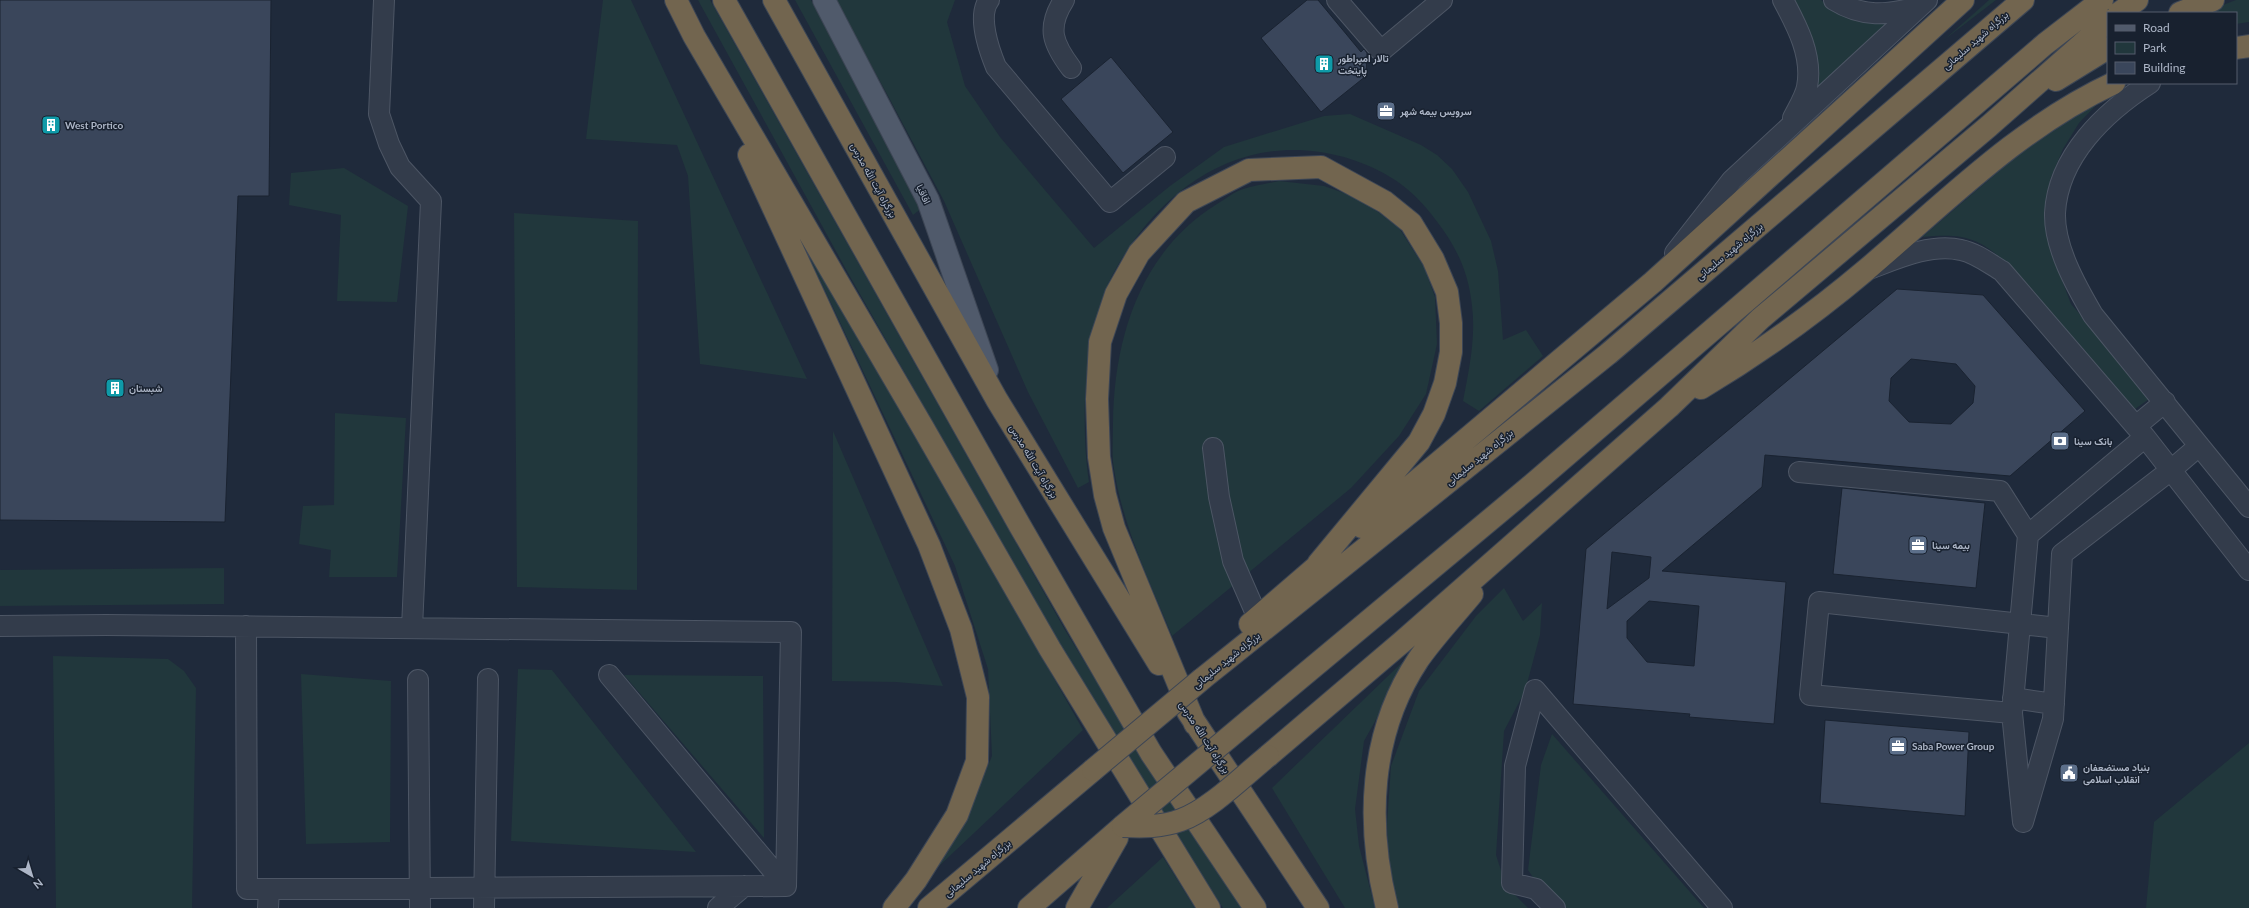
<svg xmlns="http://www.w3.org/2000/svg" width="2249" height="908" font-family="Lato,Vazirmatn,sans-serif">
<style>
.green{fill:#21373c}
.building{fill:#3a465b;stroke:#1a2331;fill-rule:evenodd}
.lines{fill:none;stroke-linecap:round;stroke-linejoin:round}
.minor-casing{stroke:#4d5665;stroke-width:22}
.major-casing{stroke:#3c4554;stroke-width:24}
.highway-casing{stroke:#3d4655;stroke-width:24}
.minor{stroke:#333c4b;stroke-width:20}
.major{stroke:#505a6b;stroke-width:22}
.highway{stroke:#72654f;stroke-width:22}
.highway-bridge-casing{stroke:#3d4655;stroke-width:24;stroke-linecap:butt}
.highway-bridge{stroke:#72654f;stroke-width:22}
.labels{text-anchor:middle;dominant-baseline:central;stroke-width:3;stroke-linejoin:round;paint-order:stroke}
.street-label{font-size:10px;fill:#adb6c7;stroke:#18212f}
.poi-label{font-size:10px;font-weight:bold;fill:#adb6c7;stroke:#18212f;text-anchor:start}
</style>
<rect width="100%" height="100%" fill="#1f2a3b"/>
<path class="green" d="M603 0H631L807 379 700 364 688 176 677 145 586 139Z
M698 0H710L1065 630 1126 730 1243 908H1223L1097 711 848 273Z
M795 0H811L922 208 913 215Z
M835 0H955L947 22 965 86 1000 137 1094 248 1170 186 1224 147 1324 116 1350 114 1421 145 1437 155 1452 169 1468 192 1491 241 1498 271 1503 340 1526 330 1543 356 1479 411 1463 401C1469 370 1476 337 1472 306 1468 266 1452 239 1427 209 1405 182 1377 167 1344 157 1243 129 1160 187 1113 274 1084 328 1080 422 1089 482L1078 488 1028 392 944 201 887 94Z
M1792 0H1821L1826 4 1900 18 1813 95Z
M1989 0H1996L1944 40Z
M2236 0H2249V22L2236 24V13H2202Z
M2103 98 2079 123 2063 149 2050 180 2048 216 2052 254 2071 304 2152 397 2135 409 2013 268C1978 238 1968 233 1922 237L2026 148 2068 117Z
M344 168 408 206 397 302 337 301 341 215 289 205 291 173Z
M1279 181 1324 186 1361 199 1399 228 1424 267 1435 297 1437 344 1426 394 1399 436 1351 488 1172 636C1149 580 1121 523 1113 462 1112 449 1113 436 1113 423 1114 337 1141 251 1217 204 1224 200 1231 194 1238 191 1250 186 1266 184 1279 181Z
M514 213 638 221 637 590 517 587Z
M809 242 1083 730 938 867 965 820 992 756 988 669 955 566 804 246Z
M335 413 406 418 397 577H329L331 550 299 544 303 506 334 505Z
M833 431 943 686 896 682 832 681Z
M224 568V604L0 606V570Z
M1504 588 1523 621 1542 603 1540 635 1525 691 1504 731 1496 855 1506 886 1528 908H1395L1389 867 1387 824 1391 766 1419 691 1476 616Z
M1415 650 1364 741 1355 809 1359 846 1375 908H1345L1272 788Z
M53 656 168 659 184 671 196 688 192 908H56Z
M518 669 552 670 696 852 511 841Z
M301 674 391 681 390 842 306 844Z
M624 675 763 676 764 838Z
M1552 734 1704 908H1564L1537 883 1528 870 1541 765Z
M2249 743V908H2146L2154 822Z
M1163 857 1195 908H1107Z"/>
<path class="building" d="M0 0H271L269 196H238L225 522 0 520Z
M1307 0H1318L1361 52 1364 49 1367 53 1366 76 1321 112 1261 38Z
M1111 57 1173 132 1123 173 1061 99Z
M1897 289 1983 295 2085 411 2010 476 1765 455 1762 487 1662 571 1786 582 1774 724 1689 717 1690 714 1573 704 1586 549ZM1911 359 1956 364 1975 386 1973 403 1951 424 1909 422 1889 401 1891 378ZM1612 552 1651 557 1649 578 1607 609ZM1649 601 1699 606 1694 666 1647 662 1627 638V621Z
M1842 488 1985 503 1976 588 1833 574Z
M1825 720 1969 732 1965 816 1820 803Z"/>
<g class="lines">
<defs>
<path id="minor" d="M384 0 379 114 389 144 400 167 431 201 412 628
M989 0C977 16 989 50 996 67L1110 202 1165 157
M1064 0C1046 28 1053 44 1071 68
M1337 0 1381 51 1442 0
M1783 0C1797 26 1813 56 1807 87 1805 97 1798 108 1793 118
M1834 0C1863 18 1887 15 1918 7
M2150 83C2105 112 2058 156 2055 213 2054 247 2076 286 2093 315L2249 507
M1675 253 1732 180 1927 0
M1872 268C1898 258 1932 243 1961 250 1976 253 1990 264 2002 271L2145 437 2249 570
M2136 426 2165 402
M2145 437 2028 535 2012 713 2023 822 2053 719 2062 554 2171 470 2199 446
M1213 448 1219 497 1233 561 1257 616
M1799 472 2000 491 2028 535
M0 626 106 625 791 632 786 886 247 889 246 626
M609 675 786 886
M418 680 420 908
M2013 698 2054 704
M2012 713 1810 695 1819 602 2058 628
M268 908 269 889
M484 908 488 679
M718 908 744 886
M1555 908 1536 889 1512 883 1515 766 1535 690 1722 908"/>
<path id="major" d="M824 0 928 200 987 370"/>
<path id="highway" d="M676 0 694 36 922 426 1050 649 1209 908
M724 0 1020 526 1151 753 1255 908
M774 0 997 400 1159 664
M2119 13 2137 0
M2180 13 2213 0
M2236 48 2249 46
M2056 80 2108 48
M749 155 929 545 961 629 978 697 977 761 957 815 916 880 894 908
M1701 388C1758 354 1815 313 1866 270 1945 203 2019 127 2114 83
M1362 527 1653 282 1963 0
M1250 624 1330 555
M1202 679 1608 354 2023 0
M1188 712 1318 908
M1251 719 1533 484 2045 44 2102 0
M1195 724 1114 528 1105 495 1099 457 1097 399 1100 342 1116 294 1139 253 1186 202 1249 170 1321 167 1385 202 1411 223 1433 259 1447 292 1451 323V352L1445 383 1434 414 1419 442 1318 564
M1268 756 1402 642 1669 407 1760 319 1989 126 2108 21
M929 908 1093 770
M1029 908 1123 826
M1077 908 1117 838
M1387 908C1366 824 1369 734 1418 660 1434 637 1454 616 1472 594"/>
</defs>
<use href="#minor" class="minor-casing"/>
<use href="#major" class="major-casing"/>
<use href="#highway" class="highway-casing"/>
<use href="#minor" class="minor"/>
<use href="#major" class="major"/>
<use href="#highway" class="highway"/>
<defs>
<path id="highway-bridge" d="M1093 770 1202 679
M1123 826 1251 719
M1123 826C1143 827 1162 827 1181 820 1211 809 1243 776 1268 756"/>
</defs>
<use href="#highway-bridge" class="highway-bridge-casing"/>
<use href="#highway-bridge" class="highway-bridge"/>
</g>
<defs>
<symbol id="building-square" viewBox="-11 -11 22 22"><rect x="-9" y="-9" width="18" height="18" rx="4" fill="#0f9aa8" stroke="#18212f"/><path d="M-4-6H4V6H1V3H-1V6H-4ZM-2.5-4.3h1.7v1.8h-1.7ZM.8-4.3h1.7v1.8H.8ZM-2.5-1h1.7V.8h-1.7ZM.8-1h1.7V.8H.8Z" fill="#fff"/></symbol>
<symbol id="office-square" viewBox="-11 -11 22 22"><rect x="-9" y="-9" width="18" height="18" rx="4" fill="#5c6f8a" stroke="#18212f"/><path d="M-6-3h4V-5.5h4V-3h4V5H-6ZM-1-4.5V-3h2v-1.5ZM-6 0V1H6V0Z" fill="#fff"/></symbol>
<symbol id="bank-square" viewBox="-11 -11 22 22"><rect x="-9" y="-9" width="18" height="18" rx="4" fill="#5c6f8a" stroke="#18212f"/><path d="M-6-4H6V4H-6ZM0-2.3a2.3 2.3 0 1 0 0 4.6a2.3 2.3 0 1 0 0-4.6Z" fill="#fff"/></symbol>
<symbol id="civic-square" viewBox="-11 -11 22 22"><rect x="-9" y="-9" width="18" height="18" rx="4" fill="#5c6f8a" stroke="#18212f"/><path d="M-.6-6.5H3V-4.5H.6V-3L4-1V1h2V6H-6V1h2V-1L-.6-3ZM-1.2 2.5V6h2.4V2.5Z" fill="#fff"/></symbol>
</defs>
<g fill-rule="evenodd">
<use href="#building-square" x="1313" y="53" width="22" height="22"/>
<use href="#office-square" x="1375" y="100" width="22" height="22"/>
<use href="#building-square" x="40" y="114" width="22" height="22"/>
<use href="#building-square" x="104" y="377" width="22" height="22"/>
<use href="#bank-square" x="2049" y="430" width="22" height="22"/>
<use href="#office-square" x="1907" y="534" width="22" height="22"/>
<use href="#office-square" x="1887" y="735" width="22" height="22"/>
<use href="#civic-square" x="2058" y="762" width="22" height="22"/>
</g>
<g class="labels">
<g class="street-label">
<text transform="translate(1975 40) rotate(-41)">بزرگراه شهید سلیمانی</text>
<text transform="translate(874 180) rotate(61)">بزرگراه آیت الله مدرس</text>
<text transform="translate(924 194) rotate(65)">اقاقیا</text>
<text transform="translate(1729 251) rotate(-40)">بزرگراه شهید سلیمانی</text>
<text transform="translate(1479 457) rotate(-39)">بزرگراه شهید سلیمانی</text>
<text transform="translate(1034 461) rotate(59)">بزرگراه آیت الله مدرس</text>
<text transform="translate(1226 660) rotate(-39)">بزرگراه شهید سلیمانی</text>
<text transform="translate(1205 737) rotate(57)">بزرگراه آیت الله مدرس</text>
<text transform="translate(977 868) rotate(-40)">بزرگراه شهید سلیمانی</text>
</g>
<g class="poi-label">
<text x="1338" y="58">تالار امپراطور<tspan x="1338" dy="12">پایتخت</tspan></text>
<text x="1400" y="111">سرویس بیمه شهر</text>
<text x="65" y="125">West Portico</text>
<text x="129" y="388">شبستان</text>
<text x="2074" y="441">بانک سینا</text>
<text x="1932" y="545">بیمه سینا</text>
<text x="1912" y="746">Saba Power Group</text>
<text x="2083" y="767">بنیاد مستضعفان<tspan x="2083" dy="12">انقلاب اسلامی</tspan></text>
</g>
</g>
<rect x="2107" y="12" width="130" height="72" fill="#18212f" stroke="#545d6c"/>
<rect x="2115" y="25" width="20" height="6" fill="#505a6b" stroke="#545d6c"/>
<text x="2143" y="32" font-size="12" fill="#adb6c7">Road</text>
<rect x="2115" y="42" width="20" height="12" fill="#21373c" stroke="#545d6c"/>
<text x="2143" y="52" font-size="12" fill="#adb6c7">Park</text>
<rect x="2115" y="62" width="20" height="12" fill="#3a465b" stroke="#545d6c"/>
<text x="2143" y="72" font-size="12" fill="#adb6c7">Building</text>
<g transform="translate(32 876) rotate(142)" stroke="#18212f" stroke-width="3" paint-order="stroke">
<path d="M0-3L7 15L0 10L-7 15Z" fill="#adb6c7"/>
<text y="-6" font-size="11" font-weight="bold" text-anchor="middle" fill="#adb6c7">N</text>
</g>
</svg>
